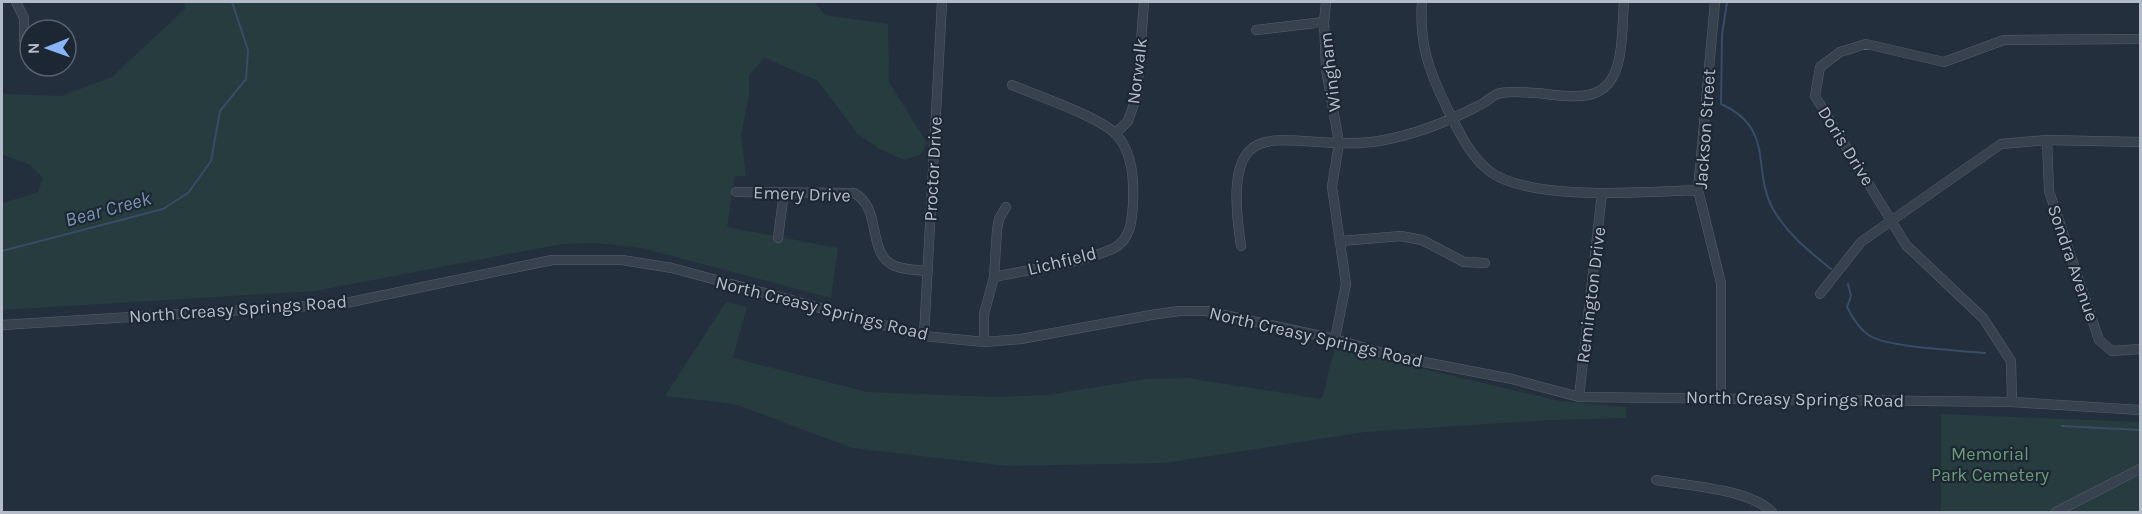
<svg xmlns="http://www.w3.org/2000/svg" width="2142" height="514" font-family="Karla,sans-serif">
<style>
.green{fill:#263c3f}
.lines{fill:none;stroke-linecap:round;stroke-linejoin:round}
.stream{stroke:#394c67;stroke-width:2}
.minor-casing{stroke:#565f6c;stroke-width:10}
.minor{stroke:#38414e;stroke-width:9}
.labels{text-anchor:middle;dominant-baseline:central;stroke-width:4.5;stroke-linejoin:round;paint-order:stroke}
.street-label{font-size:18px;fill:#b4bcc9;stroke:#1d2633}
.park-label{font-size:18px;fill:#6b9a76;stroke:#1d2633}
.water-label{font-size:20px;font-style:italic;fill:#7c92b1;stroke:#1d2633}
</style>
<rect width="100%" height="100%" fill="#242f3e"/>
<path class="green" d="M184 2H815L825 15 888 24 889 82 927 143 921 154 904 160 878 148 858 134 818 81 765 58 749 75V95L741 135 746 176H735L727 227 838 248 831 298 642 248 595 243 562 244 315 291 2 310V201L3 203 38 192 43 178 30 165 2 154V94L61 96 112 77 185 9Z
M726 302 747 307 733 358 867 392 995 397 1048 395 1146 379 1188 378 1322 399 1335 348 1560 401 1626 407V418L1551 420 1365 432 1165 463 1007 466 852 448 735 404 665 396Z
M1941 414 2140 422V512H1941Z"/>
<g class="lines">
<path class="stream" d="M1727 2 1722 35 1721 104C1776 129 1751 169 1773 209 1787 234 1809 251 1831 269
M2 251 163 209 188 193 211 161 220 111 246 79 248 50 232 2
M1848 284 1851 296 1847 307C1852 317 1860 330 1870 336 1891 348 1959 350 1985 353
M2062 426 2140 430"/>
<defs>
<path id="minor" d="M16 2 24 18V40
M1326 2 1324 22 1326 69 1339 143 1332 187 1346 284 1335 339
M1422 2C1419 44 1429 72 1448 110 1459 132 1469 154 1488 170 1526 202 1648 192 1698 190
M1715 2 1698 190 1721 283V398
M1256 30 1324 22
M1115 134 1128 121 1137 95 1144 2
M2047 140 2049 191 2099 340 2112 351 2140 349
M736 192 854 193C883 208 866 255 895 266 905 270 917 270 928 271
M778 238 784 192
M1341 241 1401 236 1422 240 1464 262 1485 263
M1241 246C1217 90 1293 158 1384 140 1416 134 1449 121 1478 106 1485 103 1491 97 1497 94 1508 90 1527 93 1538 93 1554 95 1572 98 1588 95 1627 88 1621 32 1624 2
M994 277C1026 270 1087 262 1114 248 1131 239 1132 220 1133 204 1134 180 1133 153 1116 134 1098 116 1037 96 1012 85
M1820 294 1861 242 2001 144 2047 140 2140 142
M2 325 341 304 552 260H622L672 268 924 336 984 342 1021 339 1151 315 1179 311H1206L1335 339 1393 356 1512 379 1579 397 2012 402 2140 410
M924 336 942 2
M984 342V314L994 277 997 230 999 219 1006 207
M1579 397 1602 193
M2012 402 2011 361 1983 318 1906 245 1815 96 1820 67 1840 52 1866 44 1944 62 2004 40 2140 39
M1656 480C1689 486 1749 489 1772 512
M2056 512 2140 469"/>
</defs>
<use href="#minor" class="minor-casing"/>
<use href="#minor" class="minor"/>
</g>
<g class="labels">
<g class="street-label">
<text transform="translate(1137 71) rotate(-83)">Norwalk</text>
<text transform="translate(1330 72) rotate(-97)">Wingham</text>
<text transform="translate(1705 129) rotate(-86)">Jackson Street</text>
<text transform="translate(1846 146) rotate(58)">Doris Drive</text>
<text transform="translate(933 169) rotate(-87)">Proctor Drive</text>
<text transform="translate(802 194) rotate(2)">Emery Drive</text>
<text transform="translate(1062 261) rotate(-14)">Lichfield</text>
<text transform="translate(2073 263) rotate(71)">Sondra Avenue</text>
<text transform="translate(1591 295) rotate(-83)">Remington Drive</text>
<text transform="translate(822 308) rotate(14)">North Creasy Springs Road</text>
<text transform="translate(238 309) rotate(-4)">North Creasy Springs Road</text>
<text transform="translate(1316 337) rotate(13)">North Creasy Springs Road</text>
<text transform="translate(1795 399) rotate(1)">North Creasy Springs Road</text>
</g>
<g class="park-label">
<text x="1990" y="454">Memorial<tspan x="1990" dy="21">Park Cemetery</tspan></text>
</g>
<g class="water-label">
<text transform="translate(108 209) rotate(-15)">Bear Creek</text>
</g>
</g>
<rect width="2142" height="514" fill="none" stroke="#b4bcc9" stroke-width="6"/>
<g transform="translate(48 48) rotate(269)"><circle r="28" fill="#1d2633" stroke="#59626f" stroke-width="1.5"/>
<path d="M0-4.5L10 22L0 15L-10 22Z" fill="#8ab4f8"/>
<text y="-9" font-size="16" font-weight="bold" text-anchor="middle" fill="#b4bcc9">N</text>
</g>
</svg>
